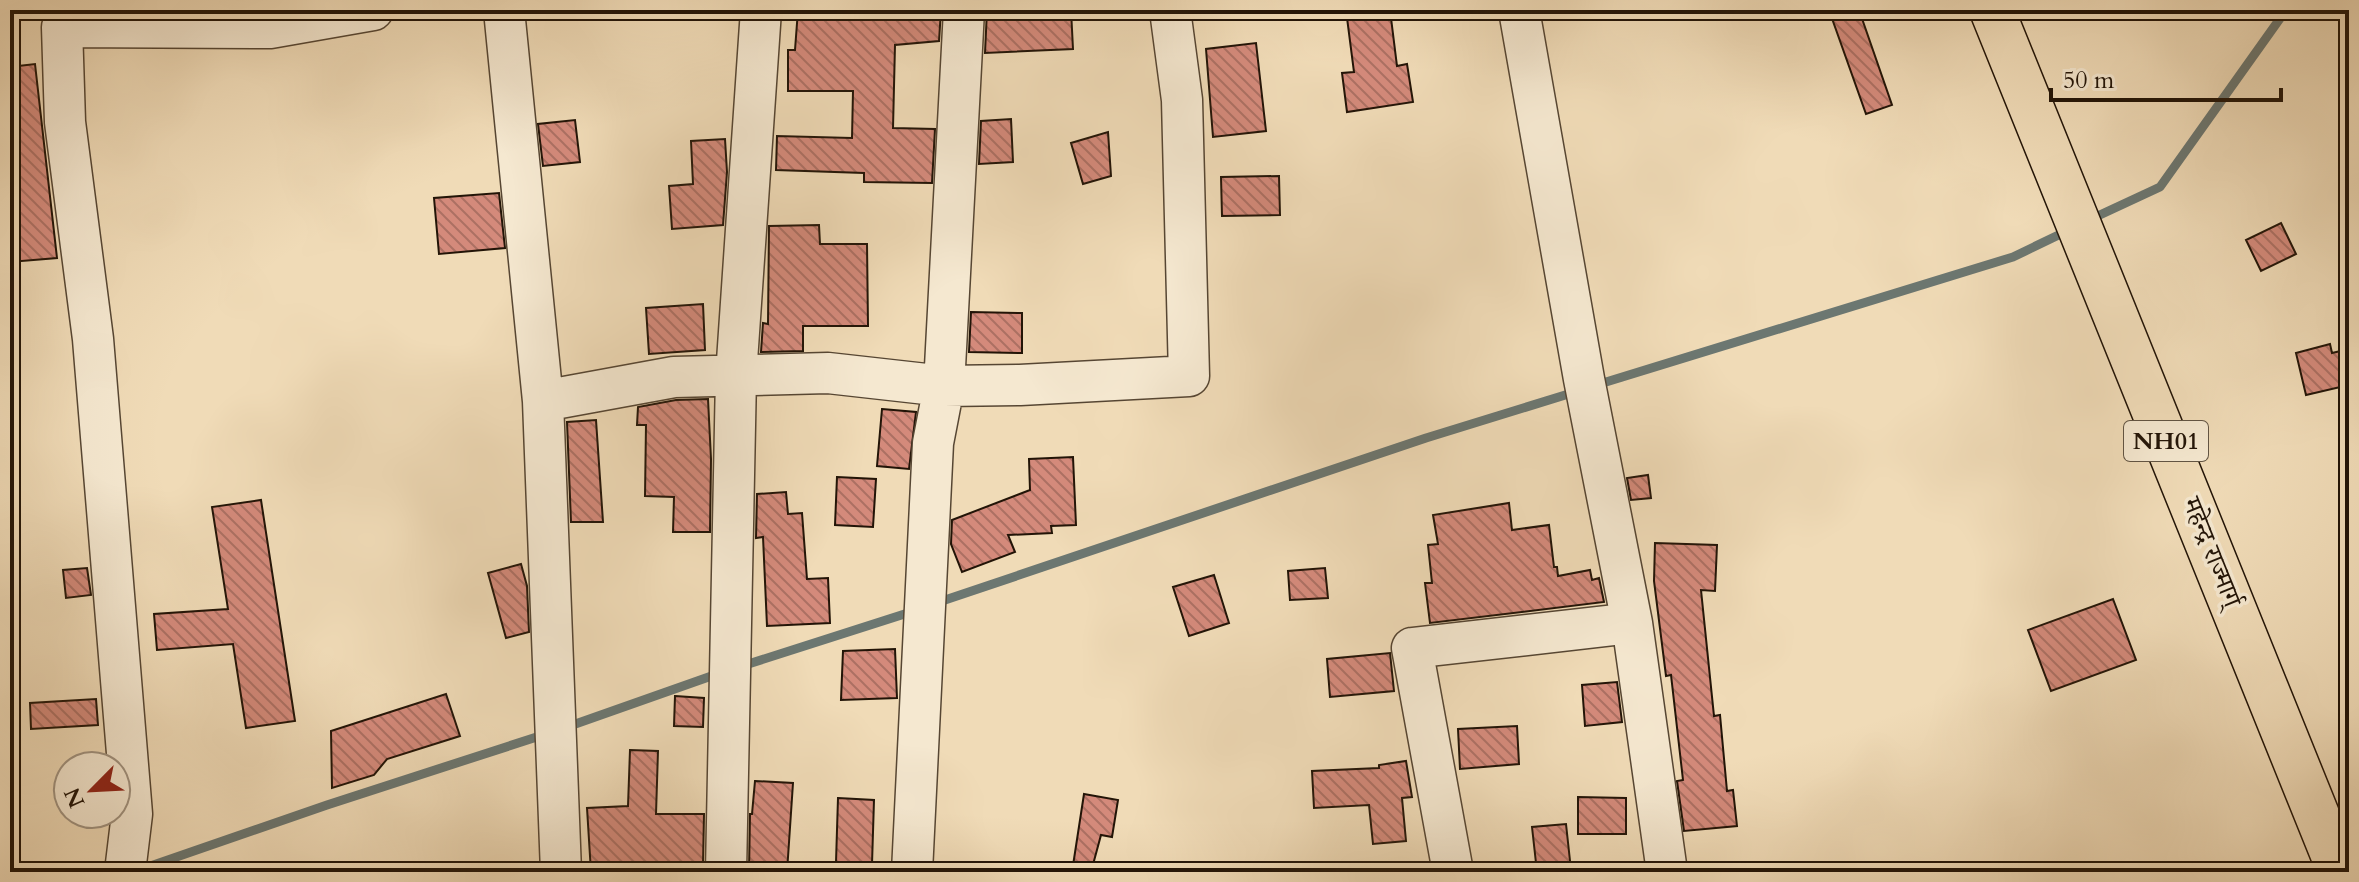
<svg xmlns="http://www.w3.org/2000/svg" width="2359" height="882" font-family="Cardo,'Noto Serif Devanagari',serif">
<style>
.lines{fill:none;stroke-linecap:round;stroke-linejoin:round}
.stream{stroke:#6c7771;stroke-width:9}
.building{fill:url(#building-back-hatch);stroke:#221407;stroke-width:2}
.minor-casing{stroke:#564633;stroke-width:43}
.highway-casing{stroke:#221407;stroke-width:47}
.minor{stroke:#f5e8d0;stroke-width:40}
.highway{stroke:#f0dbb7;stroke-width:44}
.labels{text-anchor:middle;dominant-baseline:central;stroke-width:7;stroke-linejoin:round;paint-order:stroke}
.shield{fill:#f5e8d0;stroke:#615443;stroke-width:2}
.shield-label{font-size:24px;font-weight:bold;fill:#221407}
.street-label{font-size:26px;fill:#221407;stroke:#f5e8d0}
</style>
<defs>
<pattern id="building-back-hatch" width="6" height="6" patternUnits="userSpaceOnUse" patternTransform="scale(2)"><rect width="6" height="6" fill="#d48a7b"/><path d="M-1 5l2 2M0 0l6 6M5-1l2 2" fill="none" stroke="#ac7063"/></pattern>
</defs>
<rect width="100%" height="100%" fill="#f0dbb7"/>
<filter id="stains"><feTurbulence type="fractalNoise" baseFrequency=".0025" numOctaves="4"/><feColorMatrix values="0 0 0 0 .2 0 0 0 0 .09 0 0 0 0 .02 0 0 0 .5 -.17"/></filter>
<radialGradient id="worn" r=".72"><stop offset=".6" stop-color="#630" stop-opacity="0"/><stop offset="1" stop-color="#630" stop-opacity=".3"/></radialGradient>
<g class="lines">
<path class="stream" d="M2089 220 2160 187 2286 10
M1593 386 2013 257 2069 230
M936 603 1426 438 1575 392
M742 666 914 611
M564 728 720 673
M136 871 327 805 546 734"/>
</g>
<path class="building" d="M798 10H941L939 41 895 45 893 128 935 129 932 183 864 182V173L776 170 777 136 852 138 853 91H788V50H795Z
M987 10H1071L1073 49 985 53Z
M1346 10H1390L1397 66 1407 64 1413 102 1347 112 1342 73 1354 72Z
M1829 10H1859L1892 105 1866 114Z
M1256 43 1266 131 1213 137 1206 49Z
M35 64 57 258 10 262V67Z
M1011 119 1013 162 979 164 981 121Z
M575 120 580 162 543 166 538 124Z
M1108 132 1111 176 1083 184 1071 143Z
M725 139 727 172 723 225 672 229 669 186 693 184 691 141Z
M1279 176 1280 215 1222 216 1221 177Z
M499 193 505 248 439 254 434 198Z
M2281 223 2296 254 2261 271 2246 240Z
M819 225 820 244H867L868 326H803V351L761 352 763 323 768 324 769 226Z
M703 304 705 350 649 354 646 308Z
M971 312 1022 313V353L969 352Z
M2330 344 2332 353 2349 349V385L2306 395 2296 353Z
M708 399 711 459 710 532H673L674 497 645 496 646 425H637L638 407 676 400Z
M882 409 916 412 909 469 877 466Z
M596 420 603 522H571L567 422Z
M1073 457 1076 525 1051 526 1052 533 1008 535 1015 552 962 572 951 544 952 520 1030 490 1029 459Z
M1648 475 1651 498 1631 500 1627 478Z
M837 477 876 479 873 527 835 525Z
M786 492 788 514 802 513 807 579 828 578 830 623 767 626 763 537 756 538 757 494Z
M261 500 295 721 246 728 233 644 157 650 154 614 228 609 212 507Z
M1509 503 1512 530 1549 525 1554 567H1557L1558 576 1590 570 1592 580 1599 578 1604 602 1430 623 1425 583H1432L1428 545 1438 544 1433 515Z
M1655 543 1717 545 1715 591 1701 590 1714 716 1720 715 1727 791 1733 790 1737 826 1684 831 1677 781 1683 780 1671 675 1666 676 1654 581Z
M521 564 527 586 529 632 506 638 488 573Z
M87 568 91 595 66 598 63 570Z
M1325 568 1328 598 1290 600 1288 571Z
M1214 575 1229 623 1189 636 1173 587Z
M2113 599 2136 660 2051 691 2028 630Z
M895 649 897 698 841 700 843 651Z
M1390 653 1394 691 1330 697 1327 659Z
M1617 682 1622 722 1585 726 1582 685Z
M446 694 460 736 387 759 374 775 332 788 331 731Z
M675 696 704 698 703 727 674 726Z
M96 699 98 725 31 729 30 703Z
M1517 726 1519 764 1460 769 1458 729Z
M630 750 658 751 656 814H704L703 864H628L629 872H591L587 808 628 806Z
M1406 761 1412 797 1402 798 1406 841 1373 844 1369 805 1314 808 1312 771 1379 768V765Z
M755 781 793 783 787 872H749L750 814H752Z
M1084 794 1118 800 1112 837 1101 835 1091 872H1072Z
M1578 797 1626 798V834H1578Z
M838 798 874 800 872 864 836 862Z
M1566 824 1571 870 1537 872 1532 827Z"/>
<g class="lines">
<defs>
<path id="minor" d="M504 10 543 401 561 872
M1519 10 1584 379 1632 623
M543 401 674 377 828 373 944 386 1020 385 1189 376 1182 100 1170 10
M125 872 132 814 93 339 65 122 62 27 270 28 373 10
M726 872 736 376 761 10
M912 872 933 443 944 386 964 10
M1453 872 1412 648 1632 623 1667 872"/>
<path id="highway" d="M1992 10 2340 872"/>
</defs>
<use href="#minor" class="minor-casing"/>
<use href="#highway" class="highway-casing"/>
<use href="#minor" class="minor"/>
<use href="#highway" class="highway"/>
</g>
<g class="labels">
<rect class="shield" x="2124" y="421" width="84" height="40" rx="6"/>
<g class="shield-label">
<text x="2166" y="441">NH01</text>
</g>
<g class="street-label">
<text transform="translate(2212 552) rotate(68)">महेन्द्र राज्मार्ग्</text>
</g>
</g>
<rect width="2359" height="882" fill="none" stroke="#f0dbb7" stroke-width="40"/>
<rect x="12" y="12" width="2335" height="858" fill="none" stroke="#221407" stroke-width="4"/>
<rect x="20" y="20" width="2319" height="842" fill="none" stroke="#221407" stroke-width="2"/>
<g transform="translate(92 790) rotate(246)"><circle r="38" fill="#f5e8d0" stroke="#a19380" stroke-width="2"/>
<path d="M0-6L14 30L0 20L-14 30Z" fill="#8f2418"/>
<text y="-12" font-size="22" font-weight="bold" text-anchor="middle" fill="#221407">N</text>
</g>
<path d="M2051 88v12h230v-12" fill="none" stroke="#221407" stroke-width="4"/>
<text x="2063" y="88" font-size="24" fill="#221407" stroke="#f5e8d0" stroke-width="6" paint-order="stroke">50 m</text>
<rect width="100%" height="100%" filter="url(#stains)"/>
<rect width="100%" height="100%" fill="url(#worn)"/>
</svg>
